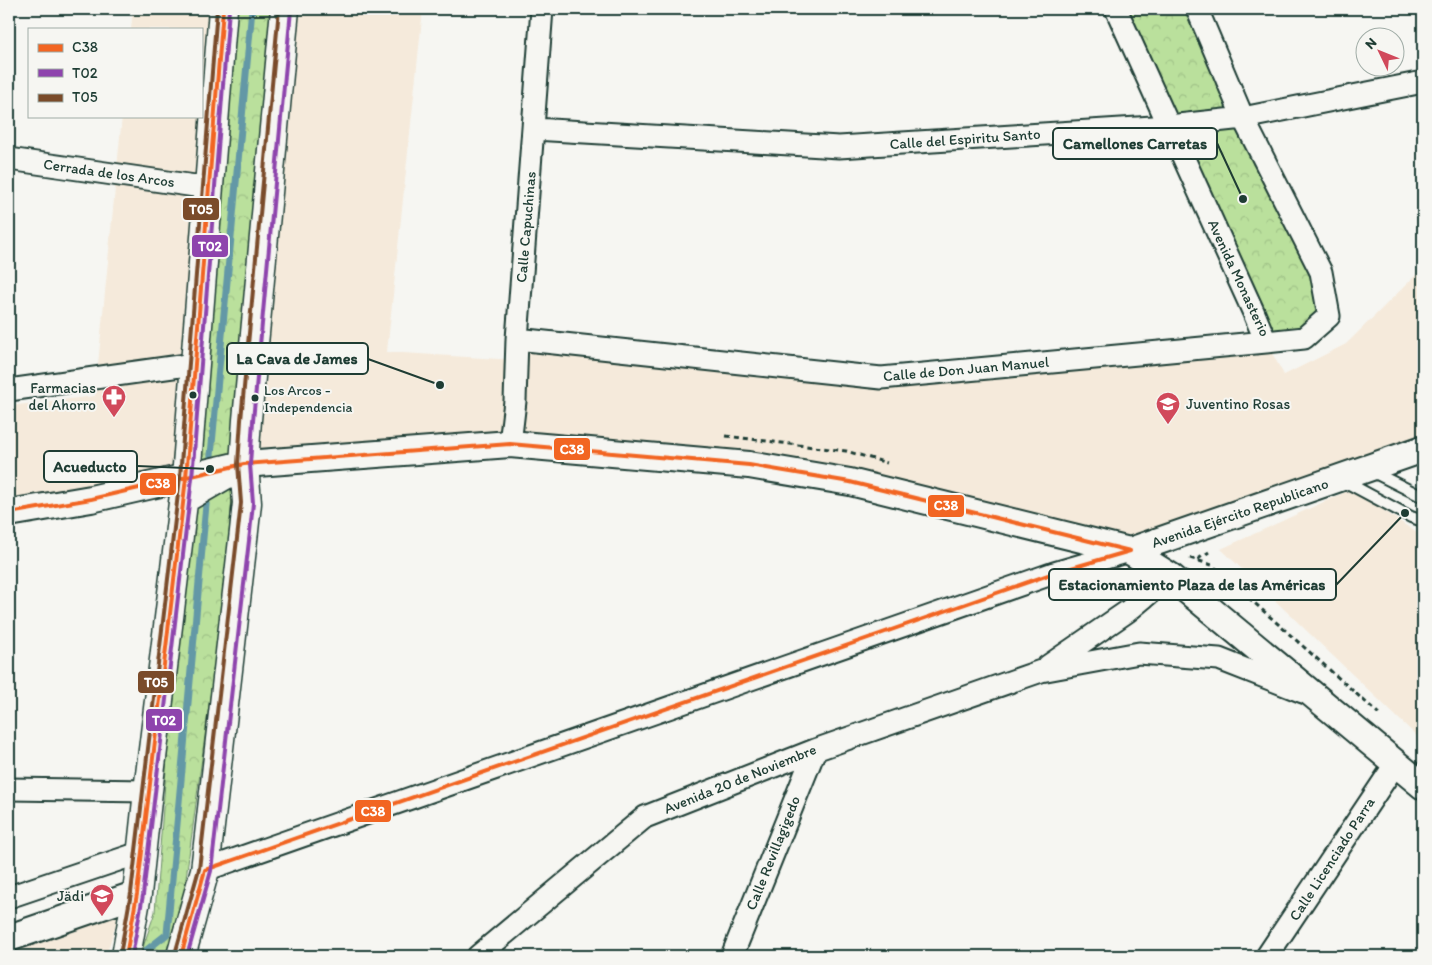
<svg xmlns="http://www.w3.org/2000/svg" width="1432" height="965" font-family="Itim,sans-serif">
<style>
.built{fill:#f5eadb}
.park{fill:url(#park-crowns);stroke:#6c8e68}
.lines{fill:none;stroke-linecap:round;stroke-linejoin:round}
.stream{stroke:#6398a6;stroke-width:7}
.service-casing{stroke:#1f3d34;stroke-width:14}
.minor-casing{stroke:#1f3d34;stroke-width:25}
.tertiary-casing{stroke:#1f3d34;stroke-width:30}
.secondary-casing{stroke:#1f3d34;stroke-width:31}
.path{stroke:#1f3d34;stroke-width:3;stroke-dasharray:5 4;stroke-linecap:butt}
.service{stroke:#f6f6f2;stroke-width:10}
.minor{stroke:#f6f6f2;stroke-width:21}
.tertiary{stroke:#f6f6f2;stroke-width:26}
.secondary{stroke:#f6f6f2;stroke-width:28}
.bus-1-casing{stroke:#f6f6f2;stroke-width:8}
.bus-2-casing{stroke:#f6f6f2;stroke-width:8}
.bus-3-casing{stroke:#f6f6f2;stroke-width:8}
.bus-1{stroke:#f26522;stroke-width:4}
.bus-2{stroke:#8e44ad;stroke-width:4}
.bus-3{stroke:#7a4b2a;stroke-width:4}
.bus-dot{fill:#1f3d34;stroke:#f6f6f2;stroke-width:2}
.labels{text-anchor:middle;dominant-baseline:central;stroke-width:4;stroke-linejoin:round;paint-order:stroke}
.bus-label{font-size:14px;fill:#1f3d34;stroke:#f6f6f2;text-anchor:start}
.street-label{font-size:15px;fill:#1f3d34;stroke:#f6f6f2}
.poi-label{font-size:15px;fill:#1f3d34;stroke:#f6f6f2;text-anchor:end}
.leader{fill:none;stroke:#1f3d34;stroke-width:2}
.callout-dot{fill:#1f3d34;stroke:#f6f6f2;stroke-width:2}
.callout{fill:#f6f6f2;stroke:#1f3d34;stroke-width:2}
.callout-label{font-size:16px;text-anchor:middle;font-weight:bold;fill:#1f3d34}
.line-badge{stroke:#f6f6f2;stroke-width:2}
.badge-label{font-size:14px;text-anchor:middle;font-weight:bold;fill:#fff}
</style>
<defs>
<pattern id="park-crowns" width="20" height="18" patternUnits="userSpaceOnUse" patternTransform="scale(1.25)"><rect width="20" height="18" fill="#bae09c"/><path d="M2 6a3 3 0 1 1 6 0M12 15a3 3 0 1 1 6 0" fill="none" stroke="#9fc187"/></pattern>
</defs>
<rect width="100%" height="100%" fill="#f6f6f2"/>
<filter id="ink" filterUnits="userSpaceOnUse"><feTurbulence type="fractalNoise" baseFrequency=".02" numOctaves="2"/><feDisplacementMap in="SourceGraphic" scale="10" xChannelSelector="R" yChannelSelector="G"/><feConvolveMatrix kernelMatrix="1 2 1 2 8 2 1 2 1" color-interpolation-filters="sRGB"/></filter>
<g filter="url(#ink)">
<path class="built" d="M133 9H223L186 478 9 513V406L95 396 122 116H201V29H131Z
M285 9H423L387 352 515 360 517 339 881 378 1266 342 1284 375 1346 344 1423 268V449L1130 551 850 482 510 444 244 464Z
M1352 489 1423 537V742L1221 549Z
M122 904 106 956H9V945Z"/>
<path class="park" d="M233 9H273L224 593 184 893 165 956H140L155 912 169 731Z
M1116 9H1197L1329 316 1266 342Z"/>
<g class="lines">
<path class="stream" d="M210 466 252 9
M139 956 167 934 207 494"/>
<defs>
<path id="service" d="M1371 471 1423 497
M1342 480 1411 517 1423 521"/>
<path id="minor" d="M1116 9 1253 311 1266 342 1304 338 1329 316 1321 272 1243 118 1197 9
M534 129 839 147 1169 126 1243 118 1423 82
M9 159 209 188
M517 339 881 378 1266 342
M9 390 194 364
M510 444 515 401 517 339 542 9
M1048 666 1128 611 1170 576
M9 789 148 791
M205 870 1054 573 1130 551
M9 897 142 852
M478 956 645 817 815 750 1041 671 1139 653 1219 659 1303 692
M732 956 815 750
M1267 956 1396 763"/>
<path id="tertiary" d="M9 513 91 499 244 464 510 444 749 465 850 482 1130 551 1170 576 1423 786
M1130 551 1423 449
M9 938 137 894"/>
<path id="secondary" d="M184 499 244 464
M126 956 137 894 148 791 186 478 223 9
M181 956 205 870 244 531 247 503 244 464 247 420 285 9"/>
</defs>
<use href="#service" class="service-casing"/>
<use href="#minor" class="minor-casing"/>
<use href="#tertiary" class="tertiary-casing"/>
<use href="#secondary" class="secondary-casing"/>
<path class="path" d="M726 436 846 451 887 463
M1190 558 1212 565 1379 714
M1198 559 1209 552"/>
<use href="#service" class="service"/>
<use href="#minor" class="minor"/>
<use href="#tertiary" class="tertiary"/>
<use href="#secondary" class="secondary"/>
<defs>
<path id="bus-1" d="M9 513 91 499 244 464 510 444 749 465 850 482 1130 551
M126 956 137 894 186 478 223 9
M181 956 205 870 1054 573 1130 551"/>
<path id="bus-2" d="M132 956 143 895 192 478 229 9
M187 956 211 871 250 532 253 503 250 464 253 421 291 10"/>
<path id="bus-3" d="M175 954 199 869 238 530 241 503 238 464 241 420 279 9
M120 955 131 893 180 477 217 9"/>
</defs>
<use href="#bus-1" class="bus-1-casing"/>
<use href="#bus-2" class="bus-2-casing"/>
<use href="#bus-3" class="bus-3-casing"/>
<use href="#bus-1" class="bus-1"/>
<use href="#bus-2" class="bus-2"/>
<use href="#bus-3" class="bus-3"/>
</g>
</g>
<defs>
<symbol id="pharmacy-pin" viewBox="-11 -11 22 30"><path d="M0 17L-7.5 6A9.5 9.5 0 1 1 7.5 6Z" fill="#d1495b" stroke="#f6f6f2"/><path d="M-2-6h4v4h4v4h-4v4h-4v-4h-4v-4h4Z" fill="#fff"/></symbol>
<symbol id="school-pin" viewBox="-11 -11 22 30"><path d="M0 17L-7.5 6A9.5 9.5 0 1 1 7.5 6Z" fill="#d1495b" stroke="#f6f6f2"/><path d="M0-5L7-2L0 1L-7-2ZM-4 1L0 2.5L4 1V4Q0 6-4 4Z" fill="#fff"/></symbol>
</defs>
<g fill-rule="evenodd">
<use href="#pharmacy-pin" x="100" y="383" width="28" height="38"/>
<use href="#school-pin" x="1154" y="390" width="28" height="38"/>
<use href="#school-pin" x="88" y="882" width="28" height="38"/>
</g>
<g class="bus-dot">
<circle cx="193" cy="395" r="4.5"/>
<circle cx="255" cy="398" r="4.5"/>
</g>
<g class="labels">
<g class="bus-label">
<text x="264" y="390">Los Arcos -<tspan x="264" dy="17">Independencia</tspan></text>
</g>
<g class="street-label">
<text transform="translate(965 139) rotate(-4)">Calle del Espiritu Santo</text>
<text transform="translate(109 173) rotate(8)">Cerrada de los Arcos</text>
<text transform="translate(526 227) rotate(-85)">Calle Capuchinas</text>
<text transform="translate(1239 278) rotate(65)">Avenida Monasterio</text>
<text transform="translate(966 369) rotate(-5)">Calle de Don Juan Manuel</text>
<text transform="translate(1240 513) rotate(-19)">Avenida Ejército Republicano</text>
<text transform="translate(740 779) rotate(-22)">Avenida 20 de Noviembre</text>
<text transform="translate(773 853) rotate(-68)">Calle Revillagigedo</text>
<text transform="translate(1332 859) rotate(-57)">Calle Licenciado Parra</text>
</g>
<g class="poi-label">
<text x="96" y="388">Farmacias<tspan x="96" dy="17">del Ahorro</tspan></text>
<text x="1186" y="404" text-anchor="start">Juventino Rosas</text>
<text x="84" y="896">Jädi</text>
</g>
</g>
<path class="leader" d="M1243 199L1217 143M440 385L368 359M210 469L137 466M1405 513L1336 585"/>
<g class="callout-dot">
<circle cx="1243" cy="199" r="5"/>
<circle cx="440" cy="385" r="5"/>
<circle cx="210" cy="469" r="5"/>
<circle cx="1405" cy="513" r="5"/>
</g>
<g class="callout">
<rect x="1053" y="128" width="164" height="31" rx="5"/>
<rect x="227" y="343" width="141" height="31" rx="5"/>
<rect x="44" y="451" width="93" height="31" rx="5"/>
<rect x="1049" y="569" width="287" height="31" rx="5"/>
</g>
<g class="callout-label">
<text x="1135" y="149">Camellones Carretas</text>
<text x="297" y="364">La Cava de James</text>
<text x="90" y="472">Acueducto</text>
<text x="1192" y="590">Estacionamiento Plaza de las Américas</text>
</g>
<g class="line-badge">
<rect x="182" y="197" width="38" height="24" rx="5" fill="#7a4b2a"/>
<rect x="191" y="234" width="38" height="24" rx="5" fill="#8e44ad"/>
<rect x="553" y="437" width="38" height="24" rx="5" fill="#f26522"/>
<rect x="139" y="472" width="38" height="24" rx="5" fill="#f26522"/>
<rect x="927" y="494" width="38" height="24" rx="5" fill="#f26522"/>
<rect x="137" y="670" width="38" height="24" rx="5" fill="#7a4b2a"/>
<rect x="145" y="708" width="38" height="24" rx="5" fill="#8e44ad"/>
<rect x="354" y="799" width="38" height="24" rx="5" fill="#f26522"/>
</g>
<g class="badge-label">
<text x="201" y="214">T05</text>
<text x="210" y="251">T02</text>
<text x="572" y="454">C38</text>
<text x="158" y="488">C38</text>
<text x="946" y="510">C38</text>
<text x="156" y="687">T05</text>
<text x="164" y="725">T02</text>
<text x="373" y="816">C38</text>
</g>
<rect width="1432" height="965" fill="none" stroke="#f6f6f2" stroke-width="30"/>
<rect x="15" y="15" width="1402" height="935" fill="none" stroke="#1f3d34" stroke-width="2" filter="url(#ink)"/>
<rect x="28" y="28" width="175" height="90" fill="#f6f6f2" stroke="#a0aca6"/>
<rect x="38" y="44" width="25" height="8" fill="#f26522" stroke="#a0aca6"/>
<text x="72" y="52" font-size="15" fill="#1f3d34">C38</text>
<rect x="38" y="69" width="25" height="8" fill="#8e44ad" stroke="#a0aca6"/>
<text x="72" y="78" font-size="15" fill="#1f3d34">T02</text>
<rect x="38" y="94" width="25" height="8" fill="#7a4b2a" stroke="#a0aca6"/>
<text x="72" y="102" font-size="15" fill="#1f3d34">T05</text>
<g transform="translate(1380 52) rotate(313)"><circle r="24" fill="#f6f6f2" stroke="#a0aca6"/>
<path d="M0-4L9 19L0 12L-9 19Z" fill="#d1495b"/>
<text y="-8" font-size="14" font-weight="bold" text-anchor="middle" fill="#1f3d34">N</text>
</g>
</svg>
